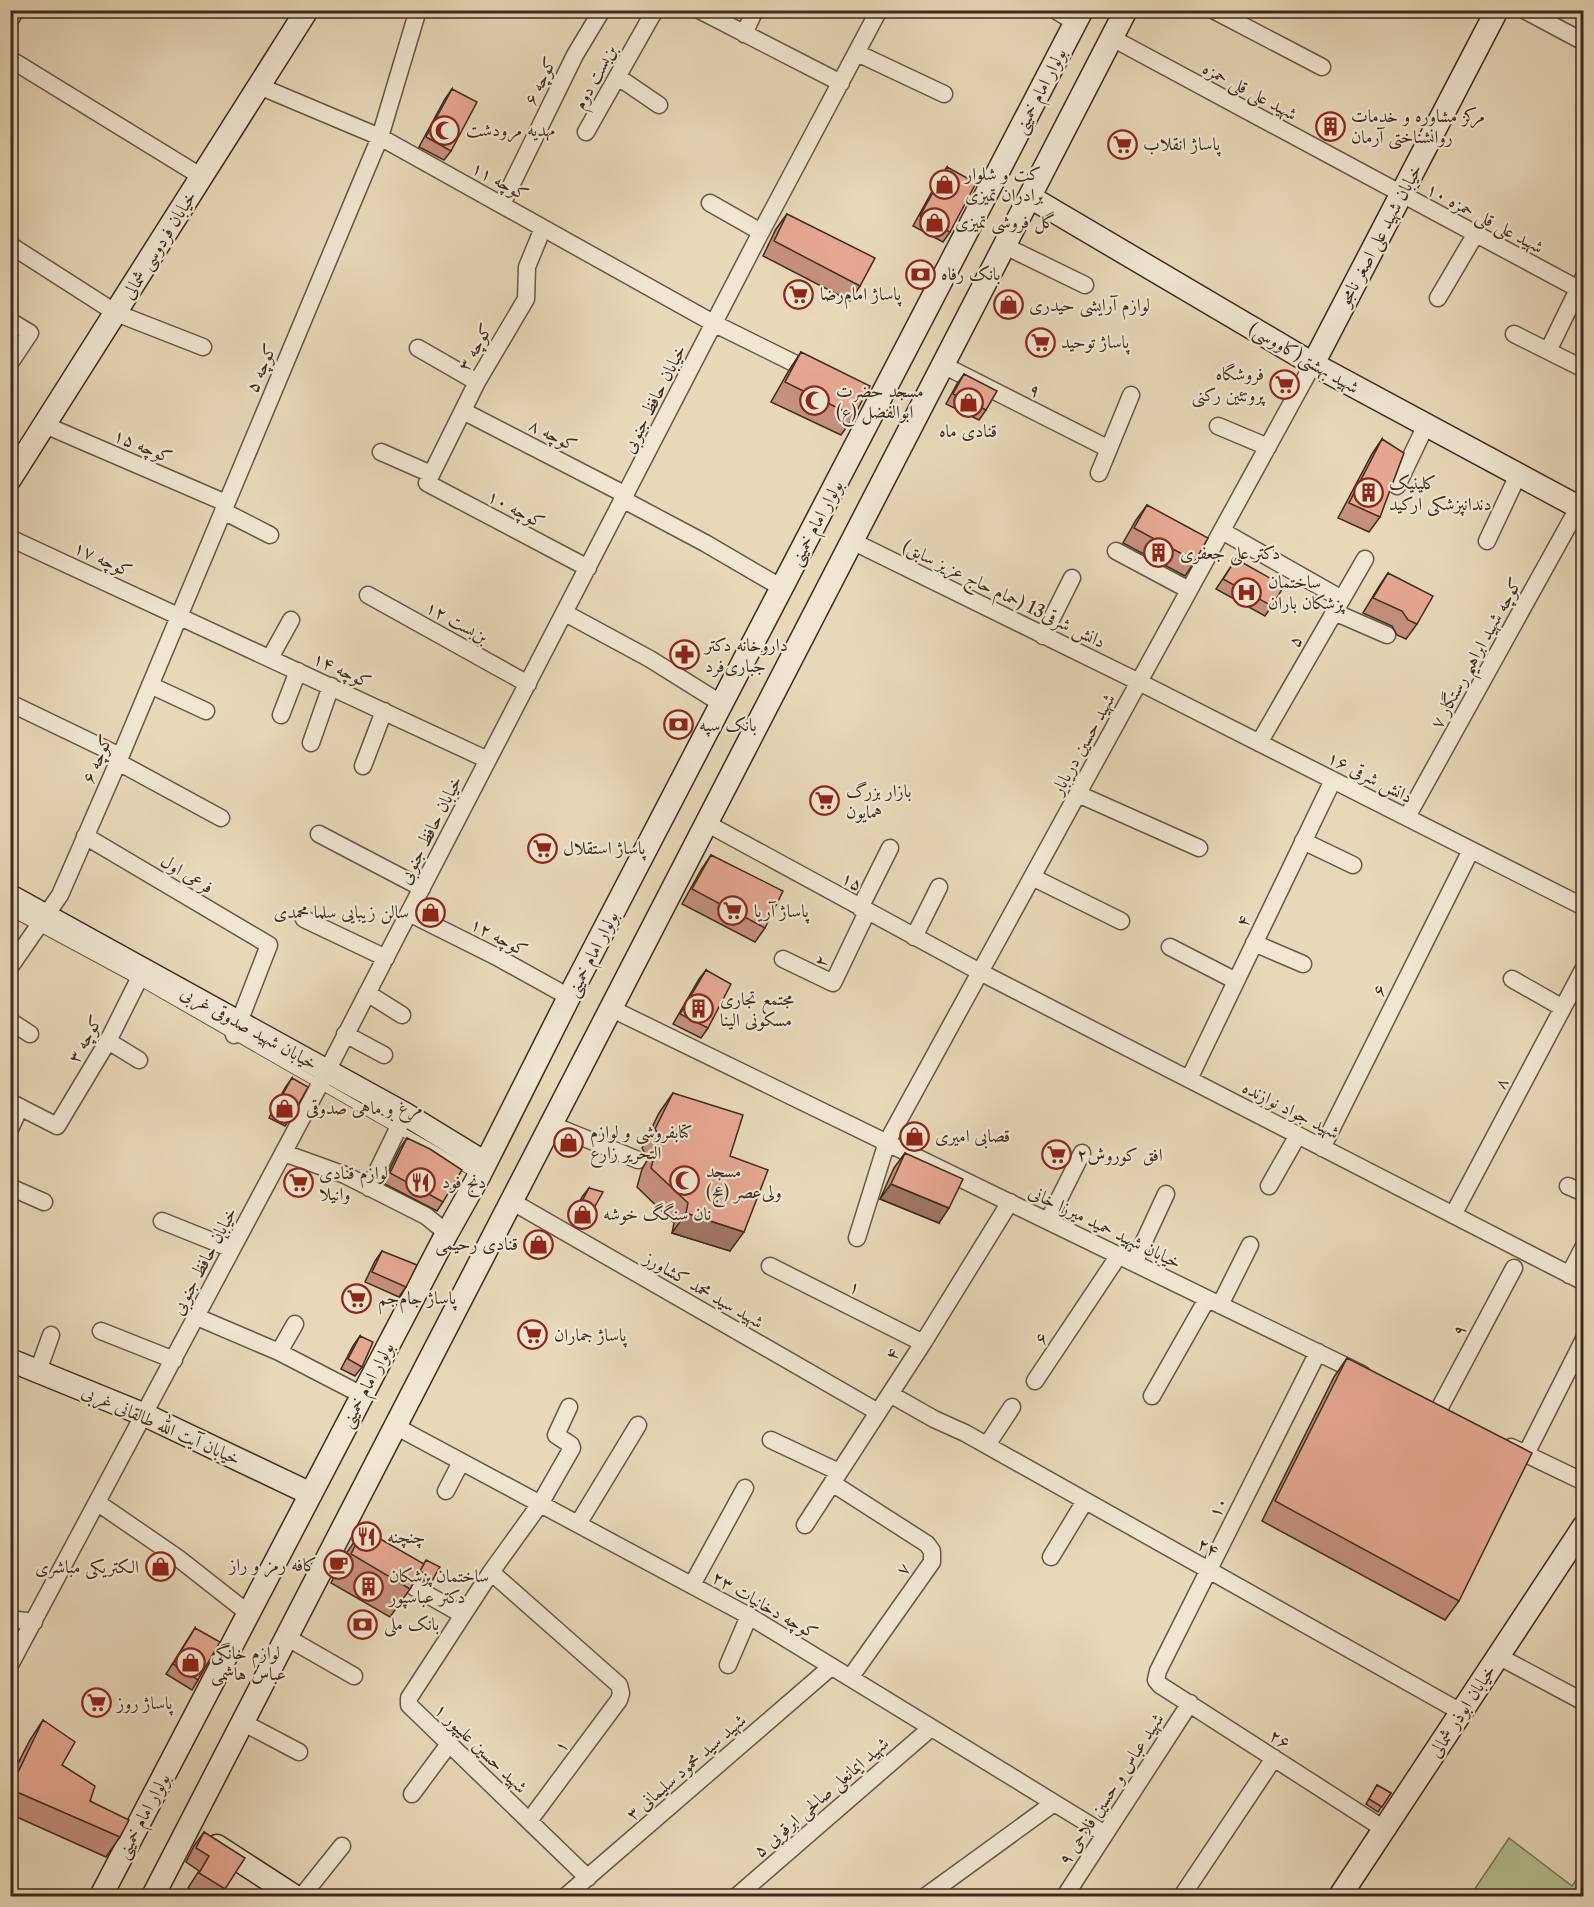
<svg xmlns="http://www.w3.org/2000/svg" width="1594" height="1907" font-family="'Libre Caslon Text',Amiri,serif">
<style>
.green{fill:#b4bf90;stroke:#797458;stroke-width:1.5}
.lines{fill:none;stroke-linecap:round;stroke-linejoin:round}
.lane-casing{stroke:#685646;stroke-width:10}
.street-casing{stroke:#685646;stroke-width:19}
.secondary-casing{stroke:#3e2a20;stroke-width:25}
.lane{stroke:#f0e6d2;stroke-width:8}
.street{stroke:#f0e6d2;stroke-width:16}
.secondary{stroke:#f0e6d2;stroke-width:22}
.wall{fill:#c6907e;stroke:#3e2a20;stroke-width:1.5}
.shaded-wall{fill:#a17666;stroke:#3e2a20;stroke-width:1.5}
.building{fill:#e6a892;stroke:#3e2a20;stroke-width:1.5}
.labels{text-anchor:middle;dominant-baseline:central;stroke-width:4.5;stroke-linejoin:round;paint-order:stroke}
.street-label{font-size:18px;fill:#3e2a20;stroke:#f0e6d2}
.poi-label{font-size:18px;fill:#3e2a20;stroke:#f0e6d2;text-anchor:start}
</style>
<rect width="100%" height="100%" fill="#e8d8b9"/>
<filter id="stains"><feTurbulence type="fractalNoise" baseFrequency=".00333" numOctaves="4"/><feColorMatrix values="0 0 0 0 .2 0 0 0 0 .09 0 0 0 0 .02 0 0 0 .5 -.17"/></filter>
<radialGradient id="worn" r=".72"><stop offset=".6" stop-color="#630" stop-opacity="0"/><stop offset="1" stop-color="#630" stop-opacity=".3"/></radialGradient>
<path class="green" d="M1509 1838 1572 1886 1583 1870V1896H1470Z"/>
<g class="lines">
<defs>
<path id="lane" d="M10 911 138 980 478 1175"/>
<path id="street" d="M699 10 841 83
M1055 10 1076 23
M1213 10 1322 67
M1524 10 1584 42
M10 20 16 10
M744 34 755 10
M1112 38 1584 292
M857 53 944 94
M10 59 202 177
M618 77 659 105
M259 86 380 137 715 324 812 372
M586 132 655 10
M710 203 761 232
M502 204 575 55 602 10
M543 228 527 267 526 299 477 382 427 483 588 568
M10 245 116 313 203 347
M1005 246 1085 285
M1438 298 1475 235
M10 321 30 333 10 363
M1514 334 1584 369
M418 348 477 382
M1548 351 1584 277
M943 365 1109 449
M463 411 626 495
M45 425 226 503
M1218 426 1268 447
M381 452 431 474
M1099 473 1131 395
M1397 486 1426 425
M624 500 705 543 782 588
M223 511 270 535
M1222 531 1342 599
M10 538 488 760
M852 541 1139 682 1584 907
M1487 541 1518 475
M1116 551 1189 590
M368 595 528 684
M1334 612 1387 635
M565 613 650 659 722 704
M1043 636 1072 578
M270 658 291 620
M150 685 206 711
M10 703 120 756
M281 715 298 671
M311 743 331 686
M1259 743 1365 559
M118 762 221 818
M363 766 384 711
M1078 794 1199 848
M1407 817 1583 499
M706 823 980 972 1584 1282
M319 834 422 888
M85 836 269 945 234 1035
M1303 841 1353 865
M1032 877 1121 921
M860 908 890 848
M409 913 495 956 569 997
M304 919 386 958
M914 937 939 887
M1254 943 1303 964
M1170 947 1236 981
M783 959 833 983 867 912
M10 967 60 895 118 762 380 137 418 10
M1512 979 1563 1008
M367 993 402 1015
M610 1008 1362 1374
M10 1021 30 1034
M345 1034 384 1055
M108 1041 139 1060
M1189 1079 1333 780
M10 1102 57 1126 108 1041 144 969
M550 1124 638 1160
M10 1129 20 1107
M1322 1148 1471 850
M284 1153 345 1175 426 1216 447 1233
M1269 1186 1298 1135
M1568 1186 1584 1193
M10 1187 44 1202
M369 1188 405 1114
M511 1201 878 1412
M1453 1215 1584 968
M162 1221 232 1249
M1048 1221 1082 1153
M857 1238 887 1142 1313 364
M1134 1263 1166 1194
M770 1266 923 1343
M1569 1275 1584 1246
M1220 1305 1250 1245
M197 1317 279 1352 362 1395
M101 1331 174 1360
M279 1352 295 1324
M1318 1352 1158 1671 1156 1680 1160 1685 1384 1829
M38 1371 51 1335
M1035 1381 1119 1255
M890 1394 934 1419 965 1433 1461 1712
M1152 1396 1207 1299
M1438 1411 1514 1268
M395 1426 749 1616 1105 1834
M771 1440 839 1472
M987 1445 1012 1407
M1511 1447 1584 1482
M1526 1454 1584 1339
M832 1483 927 1544 932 1551V1562L850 1678
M446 1491 461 1462
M98 1503 178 1558 248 1613
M578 1524 638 1425
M805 1525 923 1343 1010 1202
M1051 1557 1085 1501
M491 1572 409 1698V1705L588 1878
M393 1575 463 1615
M692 1585 745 1488
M10 1619 34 1622
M286 1637 354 1676
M1498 1656 1584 1702
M10 1665 327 1071 761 232 879 10
M728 1665 749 1616
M242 1722 299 1752
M412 1794 449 1744
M529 1821 619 1700 621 1693 619 1685 491 1572 540 1504 572 1448 571 1445 556 1435 569 1407
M302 1896 342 1846
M566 1896 831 1667
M737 1896 931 1728
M926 1896 1054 1803
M1065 1896 1190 1703
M1182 1896 1274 1758"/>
<path id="secondary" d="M1030 197 1313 364 1584 510
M1313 364 1497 10
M10 479 307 10
M10 896 405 1114 485 1163
M10 1360 145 1415 311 1494
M217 1846 294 1896
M101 1896 447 1233 479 1176 569 997 1082 10
M153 1896 1126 10
M1340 1896 1584 1526"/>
</defs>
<use href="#lane" class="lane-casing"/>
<use href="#street" class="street-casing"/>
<use href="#secondary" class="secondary-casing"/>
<use href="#lane" class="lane"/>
<use href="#street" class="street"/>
<use href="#secondary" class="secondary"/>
</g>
<path class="wall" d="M452 89 451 151 444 160 419 147 445 99Z
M947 167 950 232 943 242 913 226 940 177Z
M787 214 860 286 850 301 763 256 776 229Z
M801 352 854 416 841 435 771 402 788 372Z
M964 374 986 410 979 420 946 404 957 384Z
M1382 439 1380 517 1369 532 1338 518 1372 454Z
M1147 505 1195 561 1185 576 1123 543 1136 520Z
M1236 559 1272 606 1265 616 1216 589Z
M1388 573 1417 624 1406 639 1397 635 1392 626 1363 613 1378 588Z
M711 855 765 928 755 942 682 904 701 870Z
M706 970 708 1028 701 1038 673 1024 699 979Z
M292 1078V1116L285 1126 269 1118 285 1088Z
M673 1093 730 1156V1251L672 1233 674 1223 637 1187 642 1169 648 1159 642 1148 659 1113Z
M407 1138 443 1202 437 1211 383 1183 400 1148Z
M905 1153 939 1223 880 1199 894 1168Z
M589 1188 590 1215 584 1225 571 1219 582 1197Z
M382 1251 406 1287 399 1297 365 1282 375 1261Z
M360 1336 362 1367 355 1376 341 1369 353 1346Z
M1347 1358 1459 1601 1445 1620 1262 1521 1334 1377Z
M363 1529 433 1579 430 1584 417 1576 410 1589 390 1617 331 1583 343 1558Z
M195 1628 198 1680 192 1690 166 1674Z
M43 1720 62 1765 120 1837 106 1857 10 1814V1779L30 1740Z
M1377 1785 1391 1793 1378 1812 1366 1804Z
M204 1832 225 1889 220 1896H203L188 1888 199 1871 186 1862 194 1846Z"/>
<path class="shaded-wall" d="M891 1184 949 1208 939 1223 880 1199Z
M686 1213 744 1232 730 1251 672 1233Z"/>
<path class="building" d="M452 89 477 102 451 151 426 137Z
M947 167 976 183 950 232 920 216Z
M787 214 875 258 860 286 774 241Z
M801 352 870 386 854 416 785 382Z
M964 374 997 391 986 410 953 394Z
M1382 439 1404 453 1380 517 1349 503Z
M1147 505 1208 538 1195 561 1134 528Z
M1236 559 1284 586 1272 606 1223 579Z
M1388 573 1433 596 1417 624 1408 620 1402 611 1373 598Z
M711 855 783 891 765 928 692 889Z
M706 970 731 984 708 1028 680 1014Z
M292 1078 308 1087 292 1116 275 1108Z
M673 1093 743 1115 730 1156 768 1170 744 1232 686 1213 688 1203 651 1168 656 1150 661 1145 662 1140 655 1129Z
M407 1138 430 1149 462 1170 443 1202 390 1173Z
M905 1153 963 1179 949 1208 891 1184Z
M589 1188 603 1192 590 1215 578 1209Z
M382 1251 417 1265 406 1287 372 1272Z
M360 1336 373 1342 362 1367 348 1359Z
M1347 1358 1532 1453 1459 1601 1275 1501Z
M363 1529 424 1564 410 1589 351 1554Z
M426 1560 440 1567 433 1579 420 1571Z
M195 1628 220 1642 198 1680 173 1664Z
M43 1720 75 1742 62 1765 95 1786 90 1801 129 1820 120 1837 10 1789Z
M1377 1785 1391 1793 1382 1807 1369 1799Z
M204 1832 245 1858 225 1889 199 1873 209 1856 196 1848Z"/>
<defs>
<symbol id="building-ring" viewBox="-11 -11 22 22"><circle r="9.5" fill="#f0e6d2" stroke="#8f2418" stroke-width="1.5"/><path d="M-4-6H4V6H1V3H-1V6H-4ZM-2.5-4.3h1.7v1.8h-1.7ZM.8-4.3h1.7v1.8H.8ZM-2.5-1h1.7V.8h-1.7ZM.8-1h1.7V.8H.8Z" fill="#8f2418"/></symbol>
<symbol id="mosque-ring" viewBox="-11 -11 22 22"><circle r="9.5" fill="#f0e6d2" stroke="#8f2418" stroke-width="1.5"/><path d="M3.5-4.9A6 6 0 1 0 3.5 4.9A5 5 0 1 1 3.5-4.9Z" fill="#8f2418"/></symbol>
<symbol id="supermarket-ring" viewBox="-11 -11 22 22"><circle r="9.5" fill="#f0e6d2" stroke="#8f2418" stroke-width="1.5"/><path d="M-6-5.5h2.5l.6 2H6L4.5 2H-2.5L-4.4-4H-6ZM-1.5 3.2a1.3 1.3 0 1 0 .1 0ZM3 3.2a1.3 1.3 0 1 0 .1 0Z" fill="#8f2418"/></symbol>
<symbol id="shop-ring" viewBox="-11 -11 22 22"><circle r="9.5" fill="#f0e6d2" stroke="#8f2418" stroke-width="1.5"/><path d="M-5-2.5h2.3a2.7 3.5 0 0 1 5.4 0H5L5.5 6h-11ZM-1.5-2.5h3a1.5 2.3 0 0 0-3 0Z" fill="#8f2418"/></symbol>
<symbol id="bank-ring" viewBox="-11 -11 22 22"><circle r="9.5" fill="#f0e6d2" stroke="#8f2418" stroke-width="1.5"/><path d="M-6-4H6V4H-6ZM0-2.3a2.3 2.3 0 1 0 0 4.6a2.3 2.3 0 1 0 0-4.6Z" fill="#8f2418"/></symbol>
<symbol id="hospital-ring" viewBox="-11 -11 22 22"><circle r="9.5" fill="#f0e6d2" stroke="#8f2418" stroke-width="1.5"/><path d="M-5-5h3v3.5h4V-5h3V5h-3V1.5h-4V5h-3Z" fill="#8f2418"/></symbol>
<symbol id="pharmacy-ring" viewBox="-11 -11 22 22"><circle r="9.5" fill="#f0e6d2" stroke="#8f2418" stroke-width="1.5"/><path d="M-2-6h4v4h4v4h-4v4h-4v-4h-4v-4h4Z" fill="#8f2418"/></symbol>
<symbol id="restaurant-ring" viewBox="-11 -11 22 22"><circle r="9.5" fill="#f0e6d2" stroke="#8f2418" stroke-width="1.5"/><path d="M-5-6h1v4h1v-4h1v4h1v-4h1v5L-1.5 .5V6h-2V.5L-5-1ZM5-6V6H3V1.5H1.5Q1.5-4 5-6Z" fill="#8f2418"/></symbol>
<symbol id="cafe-ring" viewBox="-11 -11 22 22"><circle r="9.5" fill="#f0e6d2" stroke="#8f2418" stroke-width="1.5"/><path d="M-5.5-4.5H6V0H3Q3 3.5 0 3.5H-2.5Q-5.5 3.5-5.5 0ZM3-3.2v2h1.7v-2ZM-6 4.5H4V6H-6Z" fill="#8f2418"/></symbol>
</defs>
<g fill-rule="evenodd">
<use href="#building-ring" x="1314" y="110" width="33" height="33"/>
<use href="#mosque-ring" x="428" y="114" width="33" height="33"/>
<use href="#supermarket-ring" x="1106" y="128" width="33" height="33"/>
<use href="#shop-ring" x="928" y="168" width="33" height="33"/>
<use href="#shop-ring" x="918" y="206" width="33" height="33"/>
<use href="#bank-ring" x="904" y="258" width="33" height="33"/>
<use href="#supermarket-ring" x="782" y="278" width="33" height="33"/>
<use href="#shop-ring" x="992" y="288" width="33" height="33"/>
<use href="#supermarket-ring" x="1024" y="326" width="33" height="33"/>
<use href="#supermarket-ring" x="1268" y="368" width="33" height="33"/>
<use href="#mosque-ring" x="798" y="384" width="33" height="33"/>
<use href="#shop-ring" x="952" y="386" width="33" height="33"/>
<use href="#building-ring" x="1352" y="476" width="33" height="33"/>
<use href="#building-ring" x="1142" y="536" width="33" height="33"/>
<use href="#hospital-ring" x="1230" y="576" width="33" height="33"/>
<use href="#pharmacy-ring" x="668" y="638" width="33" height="33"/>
<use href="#bank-ring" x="662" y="708" width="33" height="33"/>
<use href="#supermarket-ring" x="808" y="784" width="33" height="33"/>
<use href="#supermarket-ring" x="526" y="832" width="33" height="33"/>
<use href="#supermarket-ring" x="716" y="894" width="33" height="33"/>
<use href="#shop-ring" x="414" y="896" width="33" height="33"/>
<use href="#building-ring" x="682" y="992" width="33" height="33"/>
<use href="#shop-ring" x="268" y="1092" width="33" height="33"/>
<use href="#shop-ring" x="898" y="1120" width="33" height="33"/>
<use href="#shop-ring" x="552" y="1126" width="33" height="33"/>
<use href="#supermarket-ring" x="1040" y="1138" width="33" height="33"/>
<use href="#mosque-ring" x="668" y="1164" width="33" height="33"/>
<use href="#restaurant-ring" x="404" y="1166" width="33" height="33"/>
<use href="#supermarket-ring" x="282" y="1166" width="33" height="33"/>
<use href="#shop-ring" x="566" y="1198" width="33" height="33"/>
<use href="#shop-ring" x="522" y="1228" width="33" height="33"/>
<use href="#supermarket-ring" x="340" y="1282" width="33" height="33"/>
<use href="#supermarket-ring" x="516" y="1318" width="33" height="33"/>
<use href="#restaurant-ring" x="350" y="1520" width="33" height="33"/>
<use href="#cafe-ring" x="322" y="1548" width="33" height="33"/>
<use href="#shop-ring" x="144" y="1550" width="33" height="33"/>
<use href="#building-ring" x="352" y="1570" width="33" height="33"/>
<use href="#bank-ring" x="346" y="1608" width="33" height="33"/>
<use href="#shop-ring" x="174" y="1646" width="33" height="33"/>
<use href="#supermarket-ring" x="80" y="1686" width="33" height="33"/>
</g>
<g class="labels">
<g class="street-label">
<text transform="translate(595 77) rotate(-61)">بن‌بست دوم</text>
<text transform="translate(540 81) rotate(-64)">کوچه ۶</text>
<text transform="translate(1040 91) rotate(-63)">بولوار امام خمینی</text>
<text transform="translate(1250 91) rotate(28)">شهید علی قلی حمزه</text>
<text transform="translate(500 181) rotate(29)">کوچه ۱۱</text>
<text transform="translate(1485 218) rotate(28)">شهید علی قلی حمزه ۱۰</text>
<text transform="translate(1380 235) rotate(-62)">خیابان شهید علی اصغر نامجو</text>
<text transform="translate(159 245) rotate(-58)">خیابان فردوسی شمالی</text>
<text transform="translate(475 347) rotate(-60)">کوچه ۳</text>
<text transform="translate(1304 358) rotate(30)">شهید بهشتی(کاووسی)</text>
<text transform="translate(261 368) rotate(-67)">کوچه ۵</text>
<text transform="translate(1035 390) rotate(27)">۹</text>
<text transform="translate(654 399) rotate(-63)">خیابان حافظ جنوبی</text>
<text transform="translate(553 435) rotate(27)">کوچه ۸</text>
<text transform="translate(143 446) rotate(23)">کوچه ۱۵</text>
<text transform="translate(516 509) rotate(28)">کوچه ۱۰</text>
<text transform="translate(816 523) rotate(-62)">بولوار امام خمینی</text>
<text transform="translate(103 559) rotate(25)">کوچه ۱۷</text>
<text transform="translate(1004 594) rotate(26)">دانش شرقی13 (حمام حاج عزیز سابق)</text>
<text transform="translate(457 622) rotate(29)">بن‌بست ۱۲</text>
<text transform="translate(1295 641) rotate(-60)">۵</text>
<text transform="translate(1476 653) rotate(-61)">کوچه شهید ابراهیم رستگار ۷</text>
<text transform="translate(342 670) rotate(25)">کوچه ۱۴</text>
<text transform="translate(1083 744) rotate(-61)">شهید حسین دریابار</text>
<text transform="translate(97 759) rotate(-67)">کوچه ۶</text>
<text transform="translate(1370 777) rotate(27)">دانش شرقی ۱۶</text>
<text transform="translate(430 830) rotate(-63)">خیابان حافظ جنوبی</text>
<text transform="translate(187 874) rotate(31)">فرعی اول</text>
<text transform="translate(852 881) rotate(29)">۱۵</text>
<text transform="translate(1243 921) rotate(-64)">۴</text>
<text transform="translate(499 937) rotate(28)">کوچه ۱۲</text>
<text transform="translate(592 954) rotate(-63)">بولوار امام خمینی</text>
<text transform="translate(821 961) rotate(-60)">۲</text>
<text transform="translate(1379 990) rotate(-63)">۶</text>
<text transform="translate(249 1028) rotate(29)">خیابان شهید صدوقی غربی</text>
<text transform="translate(85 1039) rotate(-61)">کوچه ۳</text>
<text transform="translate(1501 1083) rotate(-62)">۸</text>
<text transform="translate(1291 1110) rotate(27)">شهید جواد نوازنده</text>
<text transform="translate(1105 1227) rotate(26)">خیابان شهید حمید میرزا خانی</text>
<text transform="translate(204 1261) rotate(-62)">خیابان حافظ جنوبی</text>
<text transform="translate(855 1287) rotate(27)">۱</text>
<text transform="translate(704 1290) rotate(30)">شهید سید محمد کشاورز</text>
<text transform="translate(1459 1330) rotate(-62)">۹</text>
<text transform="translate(1041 1338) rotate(-57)">۶</text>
<text transform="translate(892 1354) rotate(-57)">۴</text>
<text transform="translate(367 1385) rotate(-62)">بولوار امام خمینی</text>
<text transform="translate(161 1425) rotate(24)">خیابان آیت الله طالقانی غربی</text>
<text transform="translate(1218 1507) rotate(-63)">۱۰</text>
<text transform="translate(1208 1547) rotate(29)">۲۴</text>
<text transform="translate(903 1569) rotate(-54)">۷</text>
<text transform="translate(765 1605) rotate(30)">کوچه دخانیات ۲۳</text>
<text transform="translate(1462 1711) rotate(-57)">خیابان ابوذر شمالی</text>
<text transform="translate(1280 1739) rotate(33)">۲۶</text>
<text transform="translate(561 1746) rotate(-53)">۱</text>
<text transform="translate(481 1748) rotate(44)">شهید حسین علیپور ۱</text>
<text transform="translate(686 1767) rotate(-41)">شهید سید محمود سلیمانی ۳</text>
<text transform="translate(1111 1789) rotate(-57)">شهید عباس و حسین فلاحی ۹</text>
<text transform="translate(821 1797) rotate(-41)">شهید ایمانعلی صالحی ابرقویی ۵</text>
<text transform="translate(143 1816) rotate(-62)">بولوار امام خمینی</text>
</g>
<g class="poi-label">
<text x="1351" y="116">مرکز مشاوره و خدمات<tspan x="1351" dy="21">روانشناختی آرمان</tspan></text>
<text x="466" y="130">مهدیه مرودشت</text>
<text x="1143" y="144">پاساژ انقلاب</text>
<text x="965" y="174">کت و شلوار<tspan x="965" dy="21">برادران تمیزی</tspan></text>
<text x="955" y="222">گل فروشی تمیزی</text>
<text x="941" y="274">بانک رفاه</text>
<text x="820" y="294">پاساژ امام‌رضا</text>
<text x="1029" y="305">لوازم آرایشی حیدری</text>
<text x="1061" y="342">پاساژ توحید</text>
<text x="1264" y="374" text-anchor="end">فروشگاه<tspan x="1264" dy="21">پروتئین رکنی</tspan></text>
<text x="836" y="391">مسجد حضرت<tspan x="836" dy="21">ابوالفضل (ع)</tspan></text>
<text x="968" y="431" text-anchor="middle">قنادی ماه</text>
<text x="1389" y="483">کلینیک<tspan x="1389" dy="21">دندانپزشکی ارکید</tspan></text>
<text x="1180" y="553">دکتر علی جعفری</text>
<text x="1268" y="582">ساختمان<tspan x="1268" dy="21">پزشکان باران</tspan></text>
<text x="705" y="645">داروخانه دکتر<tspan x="705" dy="21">جباری‌فرد</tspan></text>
<text x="699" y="725">بانک سپه</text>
<text x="846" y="791">بازار بزرگ<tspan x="846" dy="21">همایون</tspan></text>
<text x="563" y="848">پاساژ استقلال</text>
<text x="754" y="911">پاساژ آریا</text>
<text x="409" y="912" text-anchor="end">سالن زیبایی سلما محمدی</text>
<text x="720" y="999">مجتمع تجاری<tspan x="720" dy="21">مسکونی الینا</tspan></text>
<text x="306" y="1108">مرغ و ماهی صدوقی</text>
<text x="590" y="1132">کتابفروشی و لوازم<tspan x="590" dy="21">التحریر زارع</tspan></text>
<text x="935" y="1136">قصابی امیری</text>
<text x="1077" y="1155">افق کوروش۲</text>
<text x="706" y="1171">مسجد<tspan x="706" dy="21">ولی‌عصر (عج)</tspan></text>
<text x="319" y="1173">لوازم قنادی<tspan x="319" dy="21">وانیلا</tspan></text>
<text x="442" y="1182">دنج فود</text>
<text x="603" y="1214">نان سنگگ خوشه</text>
<text x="518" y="1244" text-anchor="end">قنادی رحیمی</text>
<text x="378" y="1298">پاساژ جام‌جم</text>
<text x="554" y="1335">پاساژ جماران</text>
<text x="387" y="1537">چنچنه</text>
<text x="317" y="1565" text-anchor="end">کافه رمز و راز</text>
<text x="139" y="1567" text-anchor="end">الکتریکی مباشری</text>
<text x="389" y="1576">ساختمان پزشکان<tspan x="389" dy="21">دکتر عباسپور</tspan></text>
<text x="384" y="1624">بانک ملی</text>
<text x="211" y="1653">لوازم خانگی<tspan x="211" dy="21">عباس هاشمی</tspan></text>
<text x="117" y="1703">پاساژ روز</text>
</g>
</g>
<rect width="1594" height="1907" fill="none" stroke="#e8d8b9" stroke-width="36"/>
<rect x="12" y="12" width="1570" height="1883" fill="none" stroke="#3e2a20" stroke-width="3"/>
<rect x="18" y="18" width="1558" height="1871" fill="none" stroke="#3e2a20" stroke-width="1.5"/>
<rect width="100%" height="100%" filter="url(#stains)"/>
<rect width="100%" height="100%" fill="url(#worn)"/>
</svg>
